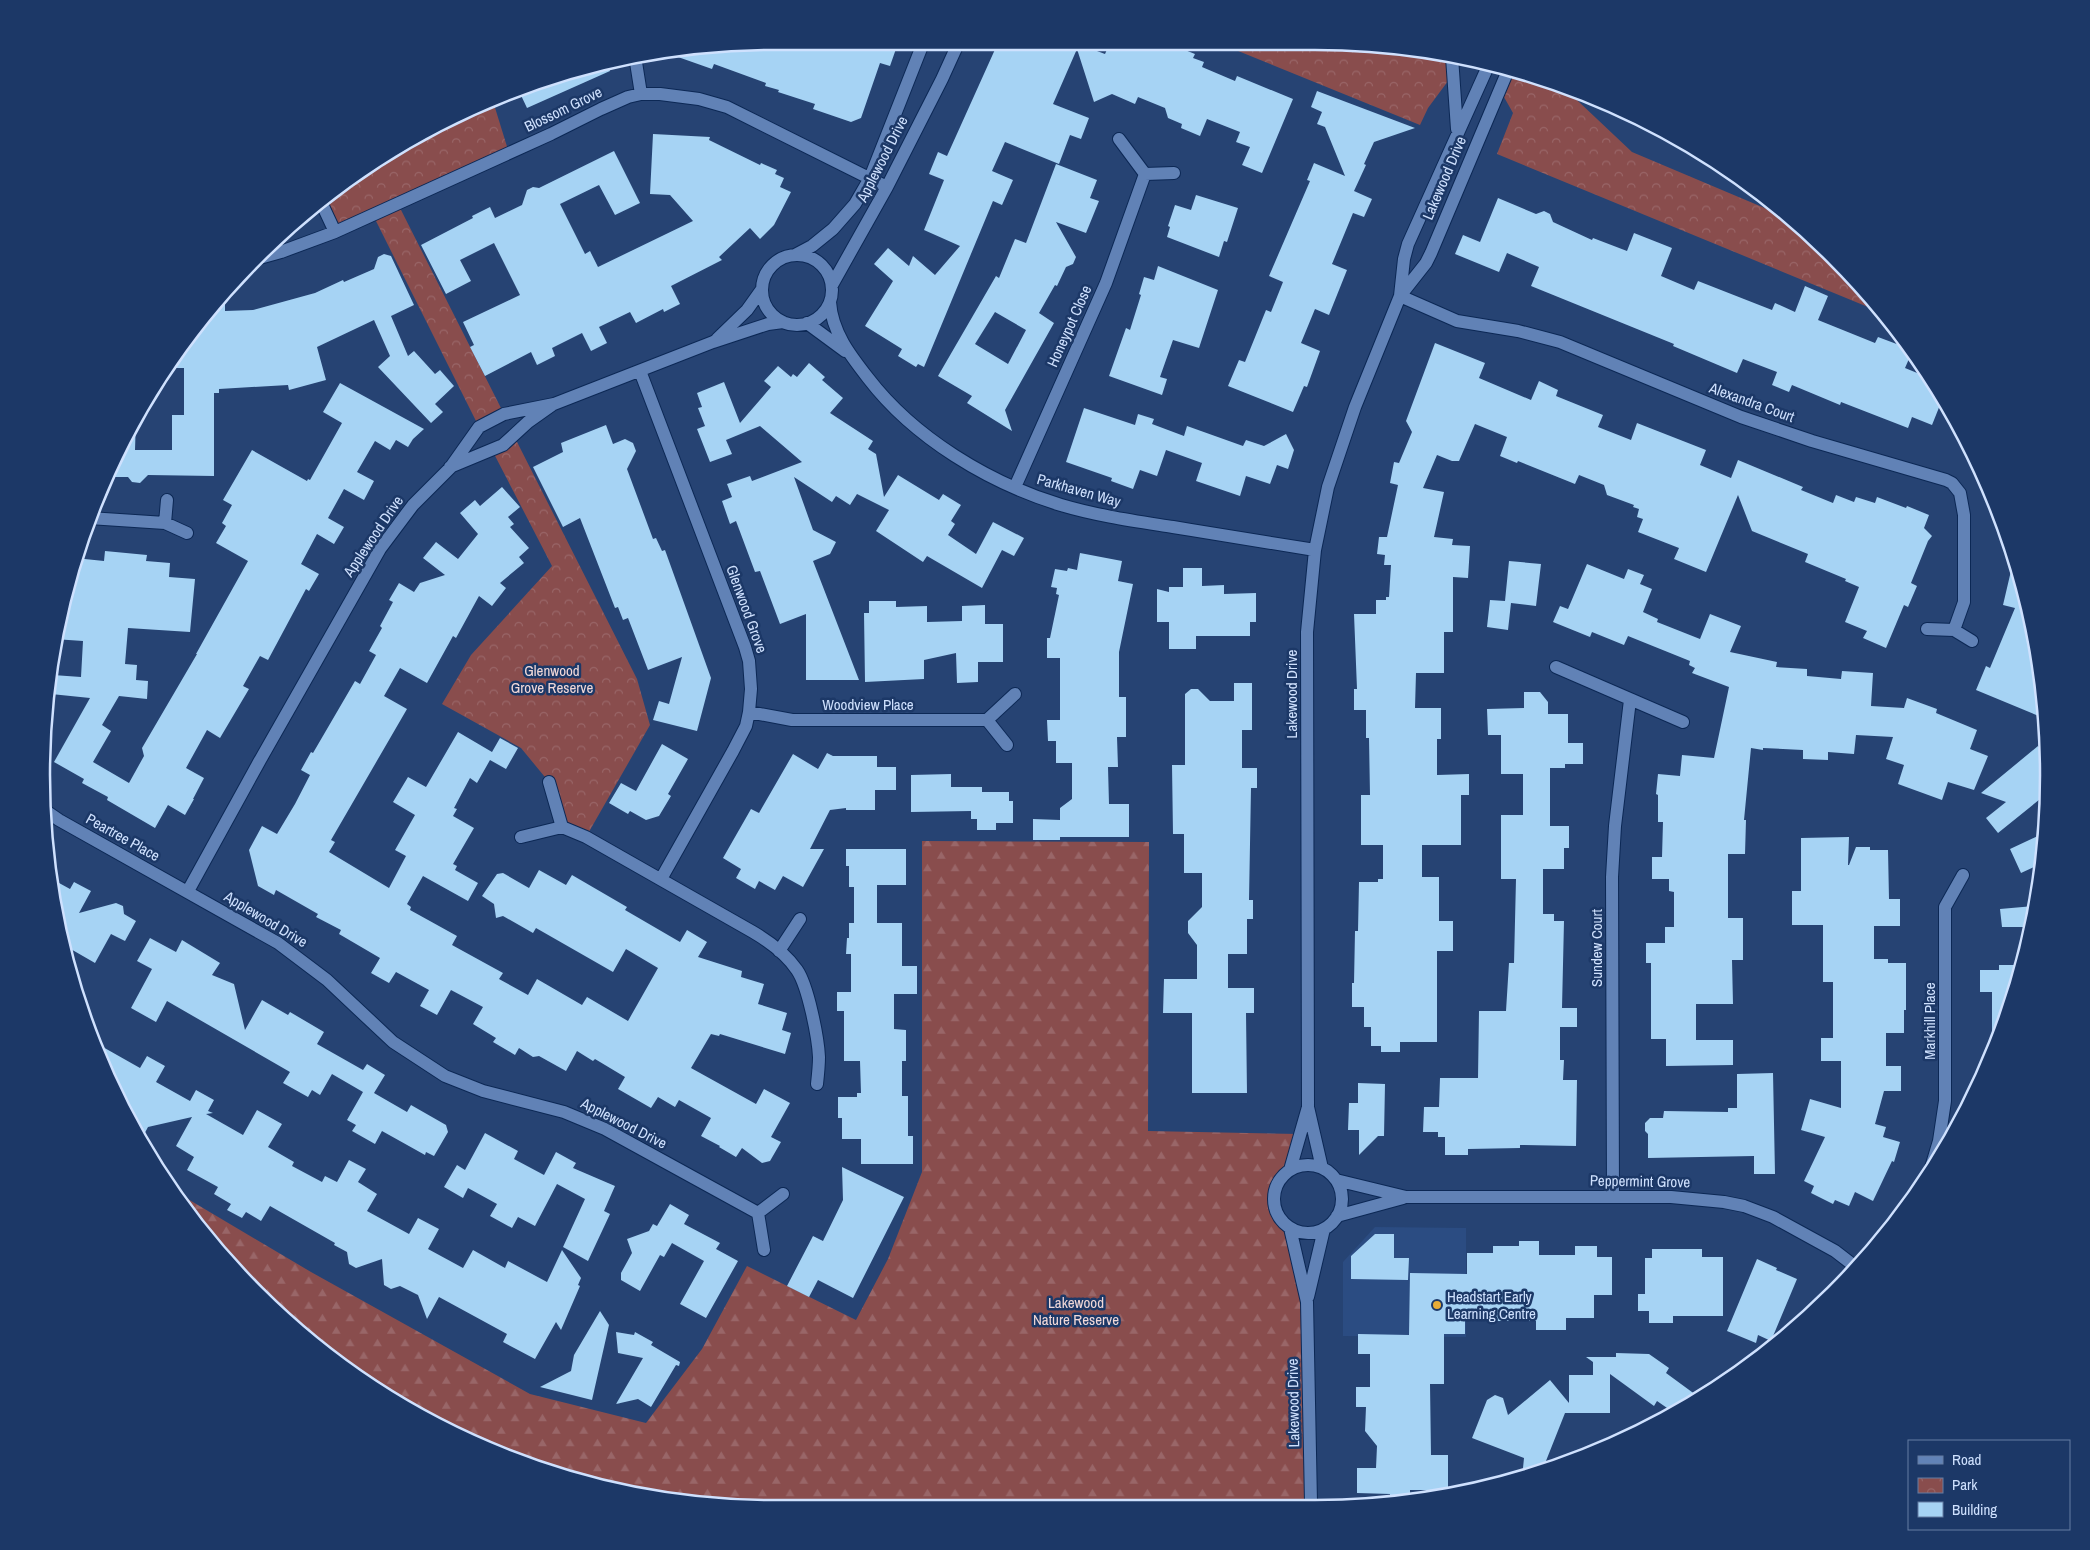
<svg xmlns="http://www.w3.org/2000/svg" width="2090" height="1550" font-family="'Archivo Narrow',sans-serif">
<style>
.built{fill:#2b4c82}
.forest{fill:url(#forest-firs)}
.park{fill:url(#park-crowns)}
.building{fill:#a6d3f4;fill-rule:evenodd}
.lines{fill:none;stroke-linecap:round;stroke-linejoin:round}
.minor-casing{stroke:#0c2855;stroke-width:14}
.minor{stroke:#6182b6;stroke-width:12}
.poi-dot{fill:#e8ac37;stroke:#1c3867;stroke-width:2}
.labels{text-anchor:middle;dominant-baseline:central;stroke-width:5;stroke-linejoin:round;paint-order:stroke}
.street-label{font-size:15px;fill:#cfe1fe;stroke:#1c3867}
.park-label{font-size:15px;fill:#f2d9d8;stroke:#1c3867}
.poi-label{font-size:15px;fill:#cfe1fe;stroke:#1c3867;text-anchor:start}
.rim{fill:none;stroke:#cfe1fe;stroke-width:2.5}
</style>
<defs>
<pattern id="forest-firs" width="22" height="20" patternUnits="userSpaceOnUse" patternTransform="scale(1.25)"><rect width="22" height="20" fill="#894d4d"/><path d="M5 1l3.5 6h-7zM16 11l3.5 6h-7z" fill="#996668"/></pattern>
<pattern id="park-crowns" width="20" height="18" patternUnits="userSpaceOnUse" patternTransform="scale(1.25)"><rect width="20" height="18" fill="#894d4d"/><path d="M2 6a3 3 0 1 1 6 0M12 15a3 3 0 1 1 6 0" fill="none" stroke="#996668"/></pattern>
</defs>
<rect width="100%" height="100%" fill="#264373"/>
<path class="built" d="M1375 1227 1466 1228V1337L1343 1336V1262Z"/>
<path class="forest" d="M922 841 1149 842 1148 1131 1299 1134C1297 1144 1295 1155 1291 1165 1290 1169 1285 1172 1282 1177 1268 1195 1274 1214 1290 1228L1307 1302 1311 1503 727 1507 585 1484 408 1411 291 1326 193 1221 171 1189 311 1272 530 1394 646 1423 702 1349 747 1266 856 1320 888 1259 922 1172Z"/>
<path class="park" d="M1363 43 1452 57 1454 73 1428 108 1420 125 1221 44Z
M1509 68 1561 85 1632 152 1788 218 1834 256 1885 314 1497 154 1513 113 1500 90Z
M492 98 509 153 398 204 504 414 479 427 373 215 335 232 321 202 408 140Z
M514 436 637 679 650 725 586 837 562 827 549 782 521 748 442 704 471 655 552 566 492 450Z"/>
<path class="building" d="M1182 44 1180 48 1195 54 1193 58 1204 62 1202 67 1235 81 1237 76 1293 99 1262 173 1242 165 1250 147 1236 142 1240 132 1207 119 1200 136 1181 128 1182 124 1168 118 1165 108 1138 97 1135 104 1112 94 1094 102 1077 49 1053 104 1089 118 1081 139 1070 135 1059 164 1005 142 992 171 1013 180 1002 205 993 201 924 367 918 364 916 367 898 356 902 349 865 326 893 281 874 264 888 248 909 266 913 256 935 275 960 246 924 230 944 180 929 174 938 152 947 156 997 45H1081L1105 54 1109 45Z
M897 46 890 66 880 63 861 118 851 122 813 109 815 104 778 92 779 90 765 86 766 83 714 64 712 69 661 51 679 48Z
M607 62 610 71 527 108 518 89 585 66Z
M1317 91 1415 128 1374 142 1364 164 1366 165 1354 191 1372 199 1364 217 1353 213 1332 264 1347 270 1329 315 1315 309 1301 343 1320 351 1307 387 1304 386 1293 412 1228 386 1239 360 1245 362 1266 310 1271 312 1283 282 1269 276 1310 181 1307 180 1314 163 1345 176 1325 127 1317 124 1322 112 1311 107Z
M653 134 710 137 709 140 760 165 761 163 777 170 775 174 784 178 780 187 791 192 774 225 760 239 750 228 719 257 722 260 671 286 680 304 664 312 663 309 636 323 630 312 599 327 607 343 591 351 582 333 552 348 555 356 537 365 531 352 485 376 470 347 474 345 463 322 520 295 494 243 460 260 471 281 446 294 421 245 473 218 472 216 490 207 495 218 522 205 527 190 533 187 539 188 614 151 640 203 615 215 599 185 560 204 585 254 590 251 598 267 693 221 670 195 650 194Z
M1056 164 1097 180 1090 198 1099 201 1086 233 1056 222 1076 257 1073 264 1066 267 1057 286 1055 285 1039 313 1054 323 1005 410 1012 431 967 403 972 396 938 376 996 276 999 278 1015 239 1026 243ZM995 312 1026 330 1008 364 975 344Z
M1196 195 1238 208 1227 242 1224 241 1219 257 1167 237 1170 227 1168 226 1175 205 1191 210Z
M1498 198 1536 214 1544 211 1550 214 1553 222 1592 240 1593 238 1627 251 1634 233 1672 248 1661 276 1694 290 1698 281 1772 310 1775 303 1795 312 1805 286 1828 296 1818 320 1875 343 1878 337 1910 349 1912 352 1905 368 1927 377 1942 400 1932 425 1912 417 1908 428 1841 402 1840 405 1792 385 1789 392 1772 385 1777 372 1743 359 1737 373 1673 346 1674 344 1531 286 1539 267 1507 253 1499 272 1455 254 1463 235 1480 242Z
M384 254 391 256 414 305 391 316 408 356 414 351 435 374 440 370 454 386 435 404 443 412 431 423 378 367 390 356 374 320 317 347 326 380 289 390 288 385 219 389V393H214V476L148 475 140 483 132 482 128 477H106L117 450 136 418 135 450H172V415H184V368H165L225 289V311L253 310 315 293 343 280 344 282 374 269 378 257Z
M1158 266 1218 290 1199 348 1173 340 1160 377 1167 379 1162 395 1109 376 1126 328 1130 330 1141 295 1139 294 1144 277 1154 280Z
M1435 343 1485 363 1479 378 1531 400 1539 381 1558 390 1556 396 1603 415 1598 427 1631 440 1637 423 1706 450 1700 465 1731 478 1738 460 1803 487 1801 490 1833 503 1836 495 1854 502 1856 497 1875 503 1877 497 1906 508 1907 506 1929 515 1924 528 1932 536 1928 541 1911 583 1917 586 1908 607 1904 605 1886 648 1863 638 1867 631 1845 622 1859 587 1845 581 1846 579 1805 562 1808 554 1752 531 1738 495 1706 572 1674 559 1679 548 1638 532 1643 519 1637 517 1639 509 1633 507 1634 505 1607 495 1604 485 1579 475 1575 484 1518 461 1517 463 1500 456 1507 437 1475 424 1459 461H1452L1437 455 1423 488 1444 492 1434 537 1453 539 1452 545 1470 546 1468 578 1453 577V632H1444V673H1416L1415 708H1441V739H1437V775L1469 774V795H1461V845H1422V877H1439V921H1453V951H1437V1042H1400V1052H1381V1046H1371V1027H1364V1007H1352V983H1354L1355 931H1358L1359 882H1378V879H1383V845H1361V795H1370L1369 738H1366V710H1354V689H1357L1354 614H1376V600H1386V597H1389L1391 565H1384L1385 555 1377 554 1379 537H1387L1398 485 1390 483 1394 462 1399 463 1412 432 1406 421Z
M809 363 825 377 822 380 843 398 830 413 873 441 868 449 876 454 884 497 898 475 939 500 943 494 961 505 951 521 955 524 948 535 976 554 993 522 1024 538 1014 556 1002 550 982 588 927 556 923 562 876 531 889 510 857 494 850 505 836 496 832 502 794 477 813 530 836 542 830 554 813 561 859 680H806V614L780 624 760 571 755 572 736 521 730 524 722 501 732 497 727 484 750 476 752 481 802 462 760 426 726 440 732 454 710 462 697 429 705 426 698 408 702 407 697 393 724 382 740 423 771 387 764 381 778 366 791 377 793 374 797 377Z
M340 383 424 429 413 439 408 447 396 440 390 450 375 441 357 472 374 481 364 500 344 489 328 518 344 527 334 544 317 534 301 564 319 574 309 591 306 589 268 660 260 656 243 686 249 689 220 738 207 730 186 768 204 778 193 799H194L185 815 168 805 155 828 107 800 108 797 82 783 84 779 54 762 90 698 51 694 53 675 81 677 83 641 54 639 57 624 65 618 67 589 75 558 104 561 105 551 147 555 146 561 170 563 169 577 195 579 190 632 128 628 125 664 137 665 136 680 148 681 147 699 119 696 102 725 111 731 93 762 129 783 144 756 142 748 197 654H196L248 561 216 543 226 526 222 523 232 505 223 500 252 450 307 481 308 479 310 480 342 423 323 412Z
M1084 408 1135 425 1138 414 1154 419 1152 424 1184 436 1187 426 1243 446 1246 440 1264 446 1286 434 1294 450 1288 469 1277 465 1270 484 1246 476 1240 496 1196 481 1202 463 1166 450 1157 476 1140 470 1133 489 1111 481 1112 478 1066 462Z
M606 425 613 444 625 439 633 443 636 451 627 469 653 539 656 538 662 551 665 550 711 678 697 731 653 720 659 701 669 704 682 657 648 670 628 618 623 620 618 607 615 608 580 518 563 527 533 467 563 452 561 443Z
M502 487 520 507 508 517 514 524 510 527 529 548 519 557 524 563 500 583 506 588 492 606 479 596 456 638 453 636 427 683 400 668 384 696 407 709 331 840 335 842 329 852 389 888 406 856 395 850 415 815 393 802 408 777 426 787 458 732 492 752 500 738 518 748 506 769 490 760 477 783 470 778 454 808 457 809 453 816 474 828 453 864 457 866 455 870 478 883 468 901 423 876 407 904 411 907 410 910 457 936 452 945 503 973 499 979 528 995 537 979 582 1005 587 997 628 1021 658 968 626 949 613 972 536 928 533 933 503 916 496 918 494 904 482 896 497 874 503 873 529 888 539 870 566 885 572 875 627 907 625 910 680 942 687 930 707 942 698 957 742 971 741 977 764 984 758 1004 787 1013 782 1030 791 1033 785 1054 720 1034 719 1036 711 1034 691 1068 756 1104 764 1089 790 1103 771 1137 781 1142 770 1161 762 1163 742 1148 736 1157 719 1147 720 1146 701 1136 711 1118 679 1100 675 1107 658 1097 651 1108 618 1089 625 1077 595 1059 593 1061 577 1051 566 1071 539 1056 533 1057 519 1048 515 1055 493 1042 496 1038 473 1024 483 1007 451 990 437 1015 420 1006 429 990 396 972 389 983 371 973 380 958 339 934 341 930 316 917 318 914 276 890 274 895 258 886 249 850 262 826 277 834 295 804 310 775 301 770 311 752 313 753 355 681 360 684 376 655 369 651 382 628 380 626 393 602 389 600 399 583 414 592 420 583 445 575 423 558 436 542 458 559 478 534 460 513 475 500 480 506Z
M1080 553 1122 561 1118 581 1133 584 1119 652V697H1126V737H1117L1118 767H1108L1109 804H1129V837H1060V840H1033V819L1060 820V808L1072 799V763H1056V741H1048L1047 720H1060V658H1047V638H1050L1059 595 1056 594 1057 588 1051 587 1055 569 1067 571 1068 568 1077 570Z
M2014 558 2024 585 2046 719 1976 690 1986 666 1990 668 2015 608 2003 605Z
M1509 561 1541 564 1536 606 1511 603 1508 630 1487 627 1490 600 1505 601Z
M1587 564 1624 579 1628 569 1644 575 1640 584 1652 589 1643 612 1658 619 1657 622 1700 639 1710 614 1741 626 1730 652 1777 662 1776 667 1807 669V676L1841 679 1842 671 1873 673 1871 706 1904 708 1907 698 1937 709 1936 713 1977 730 1970 749 1988 756 1974 790 1948 782 1942 800 1898 784 1904 765 1886 759 1893 737 1856 735 1854 754 1828 752V760L1803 759V750L1763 748V750L1751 748 1744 820H1746L1745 854H1728V918H1743V960H1732L1733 1004H1696V1040H1733V1065L1666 1066V1039H1651V963H1646V943H1665V927H1674V892L1669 891V879H1652V857H1662L1663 822H1658V795L1656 794 1658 774 1680 776 1682 755 1714 758 1729 687 1692 673 1695 668 1689 665 1690 661 1628 636 1624 645 1592 632 1590 637 1553 622 1560 606 1568 609Z
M1183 568H1202V586L1224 585V594L1256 593V622H1250V636H1196V649H1169V622H1157V589L1169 592V587H1183Z
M869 601H896V607L927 606V622L962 621V606L985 605V624H1003V662H978V682L957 683 956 653 924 660V679L865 682 864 613H869Z
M1234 683H1252V730H1242V768H1257V788H1251L1249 900H1253V919H1247V954H1228V988H1254V1013H1246L1247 1093H1192V1013H1163L1164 979H1197V945L1188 933V921L1202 907V873H1184V834H1173L1172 765H1185V694L1191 689H1198L1210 701H1234Z
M1524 692H1540L1548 702V714H1568V743H1583V764H1565V768H1550V826H1569V848H1564V869H1543V914H1554V921H1564L1562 1008H1577V1027H1560V1060H1564L1563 1080H1577L1576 1146 1520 1145V1148L1468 1149V1155H1445V1137H1438V1132H1423L1424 1107H1439L1440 1078H1478L1479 1011H1506L1509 963H1514L1516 879H1501V815H1523V774H1501V735H1488L1487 709 1524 708Z
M662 744 688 759 668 794 671 796 659 816 646 820 630 811 628 814 609 803 621 783 636 791Z
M2038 746 2046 756 2045 795 1998 833 1986 818 2006 802 1981 793Z
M827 753 833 756H877V767H896V790H875V810H846V808L830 810 810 849H824L803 887 783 876 775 890 759 881 755 889 736 878 741 869 723 858 751 809 759 813 793 754 818 769Z
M951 774V787H982V792H1009V801H1013V823H996V830H977V819H971V811L911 812V775Z
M2044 833 2043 863 2021 873 2010 849Z
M1849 837 1848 865H1849L1856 847H1870V850H1888L1889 899H1900V926H1874V959H1888V963H1906V1010H1904V1033H1886V1066H1901V1091H1884L1875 1124 1886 1127 1883 1137 1900 1142 1894 1162 1892 1161 1873 1201 1855 1192 1849 1206 1835 1200 1833 1204 1811 1193 1814 1186 1804 1181 1825 1137 1801 1130 1810 1099 1841 1108V1061H1821V1038H1833V982H1823V925H1792V891H1801V838Z
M846 849H906V885H877V923H902V966H917V994H894V1029L906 1030V1061H902V1096H908V1136H913V1164H861V1139H842V1118H838V1097H857V1093H861L860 1061H844V1011H837V992H851V954H846L847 938H849V923H854V887H849V866H846Z
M50 878 70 889 74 882 91 891 79 913 116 903 123 906 124 914 136 921 125 941 111 934 95 963 62 944 55 918Z
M2034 906 2029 927H2002L2000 909Z
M150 938 176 952 182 940 220 963 212 975 234 984 245 1030 262 1000 288 1015 290 1012 324 1032 317 1044 363 1070 367 1064 385 1075 374 1093 407 1112 411 1105 446 1125 448 1132 434 1156 426 1152 425 1155 382 1131 375 1144 352 1131 356 1125 347 1120 363 1092 332 1074 320 1095 312 1090 308 1097 283 1083 290 1072 167 1001 156 1022 131 1008 152 969 137 961Z
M1999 965H2021L2010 1011 1992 1049V992H1980V970H1999Z
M94 1042 140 1068 147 1056 165 1066 156 1082 190 1101 196 1090 214 1100 208 1111 213 1113 206 1114 243 1135 257 1110 282 1124 268 1147 294 1162 292 1166 322 1182 325 1176 337 1182 349 1160 366 1169 358 1182 377 1194 367 1211 409 1234 418 1218 439 1229 428 1249 463 1268 473 1250 505 1268 508 1261 547 1282 562 1250 581 1278 578 1285 580 1286 561 1330 556 1322 535 1359 503 1342 507 1334 439 1297 427 1319 418 1295 400 1286 391 1289 384 1285 382 1259 356 1268 349 1264 347 1252 334 1245 335 1243 270 1206 261 1221 246 1212 242 1218 227 1210 231 1204 214 1194 218 1187 187 1170 194 1157 176 1146 192 1117 148 1127 140 1142Z
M1773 1073 1775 1174H1754V1156L1648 1158V1134L1645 1131V1123L1650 1118H1663L1664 1111 1728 1112V1108H1737V1074Z
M1358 1083 1385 1084 1384 1136H1378L1359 1155V1130H1348L1349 1103H1358Z
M485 1133 518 1151 514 1159 544 1175 556 1152 576 1163 573 1168 615 1186 604 1211 610 1214 588 1261 563 1247 585 1199 557 1184 535 1226 518 1217 512 1228 490 1216 497 1204 468 1188 463 1198 444 1187 457 1165 465 1170Z
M842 1167 904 1197 853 1298 818 1280 809 1297 787 1286 813 1236 823 1241 843 1200Z
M670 1204 689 1215 684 1224 720 1243 716 1249 738 1261 706 1318 680 1304 704 1261 672 1243 664 1257 660 1255 640 1291 621 1280V1273L632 1253 627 1239 649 1231 653 1224 657 1226Z
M1375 1234H1394V1258H1409L1408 1280 1351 1279V1256Z
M1519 1241H1539V1255H1575V1246H1597V1257H1612V1295H1594V1318H1566V1330H1536V1321H1465V1334H1444V1384H1430L1431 1455H1448V1490H1410V1502L1390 1503V1494L1357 1493V1468H1376L1377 1446 1365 1431 1366 1407H1356V1387H1370V1354H1358V1334L1409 1335 1410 1273 1467 1274V1253H1493V1246H1519Z
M1652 1249H1702V1257H1723V1316H1673V1323H1649V1311H1638V1294H1645V1258H1652Z
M1757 1259 1777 1268 1776 1270 1797 1279 1771 1341 1758 1335 1756 1343 1727 1331Z
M600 1311 609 1325 592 1400 540 1387 571 1371 574 1355Z
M616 1332 634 1335 635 1332 653 1342 651 1345 680 1362 679 1366 676 1365 651 1407 638 1399 616 1404 643 1358 618 1353Z
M1616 1353 1649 1354 1669 1368 1666 1373 1696 1395 1670 1410 1657 1401 1654 1406 1610 1374V1413H1565L1542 1471 1522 1478 1524 1458 1472 1438 1487 1400 1495 1395 1503 1398 1508 1415 1550 1380 1569 1403V1375H1593V1362L1586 1357H1616Z"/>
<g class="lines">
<defs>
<path id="minor" d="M635 56 641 94
M1452 57 1457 129
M1119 139 1145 174 1174 173
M321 202 335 232
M795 255 812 246 833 229 855 204 870 178 922 46
M762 290a35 35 0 1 1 70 0a35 35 0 1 1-70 0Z
M256 259 281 252 335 232 551 134 601 109 628 97 641 94H660L699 99 727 107 887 187
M832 285 887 187 942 79 957 46
M1400 296 1457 321 1518 331 1560 342 1741 417 1812 441 1946 480 1952 483 1960 493 1964 515V602L1954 630
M1400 296 1404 259 1408 244 1489 64
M830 302C832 332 850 355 868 378 914 438 989 483 1061 505 1098 516 1135 521 1173 527 1220 535 1267 542 1315 550
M807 323 845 351
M717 339 747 310 762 289
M640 371 745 647 749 661 751 689 749 712 746 726 733 751 661 879
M450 467 503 445 528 422 552 405
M1015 487 1106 283 1145 174
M89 518 165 523 167 500
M165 523 187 533
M1927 629 1954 630 1972 641
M1556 667 1683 722
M749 712 792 720H987L1015 694
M987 720 1007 745
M43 809 59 820 278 943 327 980 393 1042 445 1076 483 1091 564 1112 605 1129 758 1213
M562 827 586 837 753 932C770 942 786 954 797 970 808 986 818 1037 819 1057 819 1066 818 1075 817 1084
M521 837 562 827 549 782
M188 891 259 762 380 549 413 505 450 468 479 427 504 414 554 404 713 342 768 324 783 322
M779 951 800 919
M1274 1199a34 34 0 1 1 68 0a34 34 0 1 1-68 0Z
M1322 1168 1308 1107 1307 632 1315 550 1328 487 1355 407 1400 296 1426 263 1431 253 1509 68
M1290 1170 1308 1107
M1930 1171 1939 1141 1945 1101V907L1963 875
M1336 1180 1406 1197H1671L1724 1202 1744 1206 1773 1217 1835 1251 1857 1268
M1613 1196 1612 877 1615 826 1630 700
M1337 1216 1403 1198
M1290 1228 1307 1302 1311 1503
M764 1250 758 1213 783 1194
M1308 1297 1324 1229"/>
</defs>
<use href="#minor" class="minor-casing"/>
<use href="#minor" class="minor"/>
</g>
<circle class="poi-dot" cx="1437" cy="1305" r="5"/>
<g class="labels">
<g class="street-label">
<text transform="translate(563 109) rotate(-26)">Blossom Grove</text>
<text transform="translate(882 159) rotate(-63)">Applewood Drive</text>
<text transform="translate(1444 178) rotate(-67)">Lakewood Drive</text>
<text transform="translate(1069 326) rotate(-66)">Honeypot Close</text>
<text transform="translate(1752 402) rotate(20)">Alexandra Court</text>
<text transform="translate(1079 490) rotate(16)">Parkhaven Way</text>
<text transform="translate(373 536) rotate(-56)">Applewood Drive</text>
<text transform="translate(747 609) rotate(70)">Glenwood Grove</text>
<text transform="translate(1291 694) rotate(-90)">Lakewood Drive</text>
<text x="868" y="704">Woodview Place</text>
<text transform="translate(123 837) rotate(29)">Peartree Place</text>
<text transform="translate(266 919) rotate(31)">Applewood Drive</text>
<text transform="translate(1596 948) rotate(-90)">Sundew Court</text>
<text transform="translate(1929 1021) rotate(-90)">Markhill Place</text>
<text transform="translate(624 1123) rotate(27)">Applewood Drive</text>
<text transform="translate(1640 1181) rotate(1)">Peppermint Grove</text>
<text transform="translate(1293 1403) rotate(-91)">Lakewood Drive</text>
</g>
<g class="park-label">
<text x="552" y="670">Glenwood<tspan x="552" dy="17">Grove Reserve</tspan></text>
<text x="1076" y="1302">Lakewood<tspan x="1076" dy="17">Nature Reserve</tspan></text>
</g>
<g class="poi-label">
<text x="1447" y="1296">Headstart Early<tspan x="1447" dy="17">Learning Centre</tspan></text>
</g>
</g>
<path d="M0 0H2090V1550H0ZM775 50H1315A725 725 0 0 1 2040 775V775A725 725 0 0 1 1315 1500H775A725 725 0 0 1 50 775V775A725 725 0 0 1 775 50Z" fill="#1c3867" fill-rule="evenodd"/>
<path class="rim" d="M775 50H1315A725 725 0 0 1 2040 775V775A725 725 0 0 1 1315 1500H775A725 725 0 0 1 50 775V775A725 725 0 0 1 775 50Z"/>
<rect x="1908" y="1440" width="162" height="90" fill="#1c3867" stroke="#647ca3"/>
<rect x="1918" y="1456" width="25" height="8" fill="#6182b6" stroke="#647ca3"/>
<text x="1952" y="1465" font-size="15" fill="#cfe1fe">Road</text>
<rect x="1918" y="1478" width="25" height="15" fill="url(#park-crowns)" stroke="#647ca3"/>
<text x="1952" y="1490" font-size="15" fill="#cfe1fe">Park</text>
<rect x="1918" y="1502" width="25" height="15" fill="#a6d3f4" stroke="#647ca3"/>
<text x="1952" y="1515" font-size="15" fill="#cfe1fe">Building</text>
</svg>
